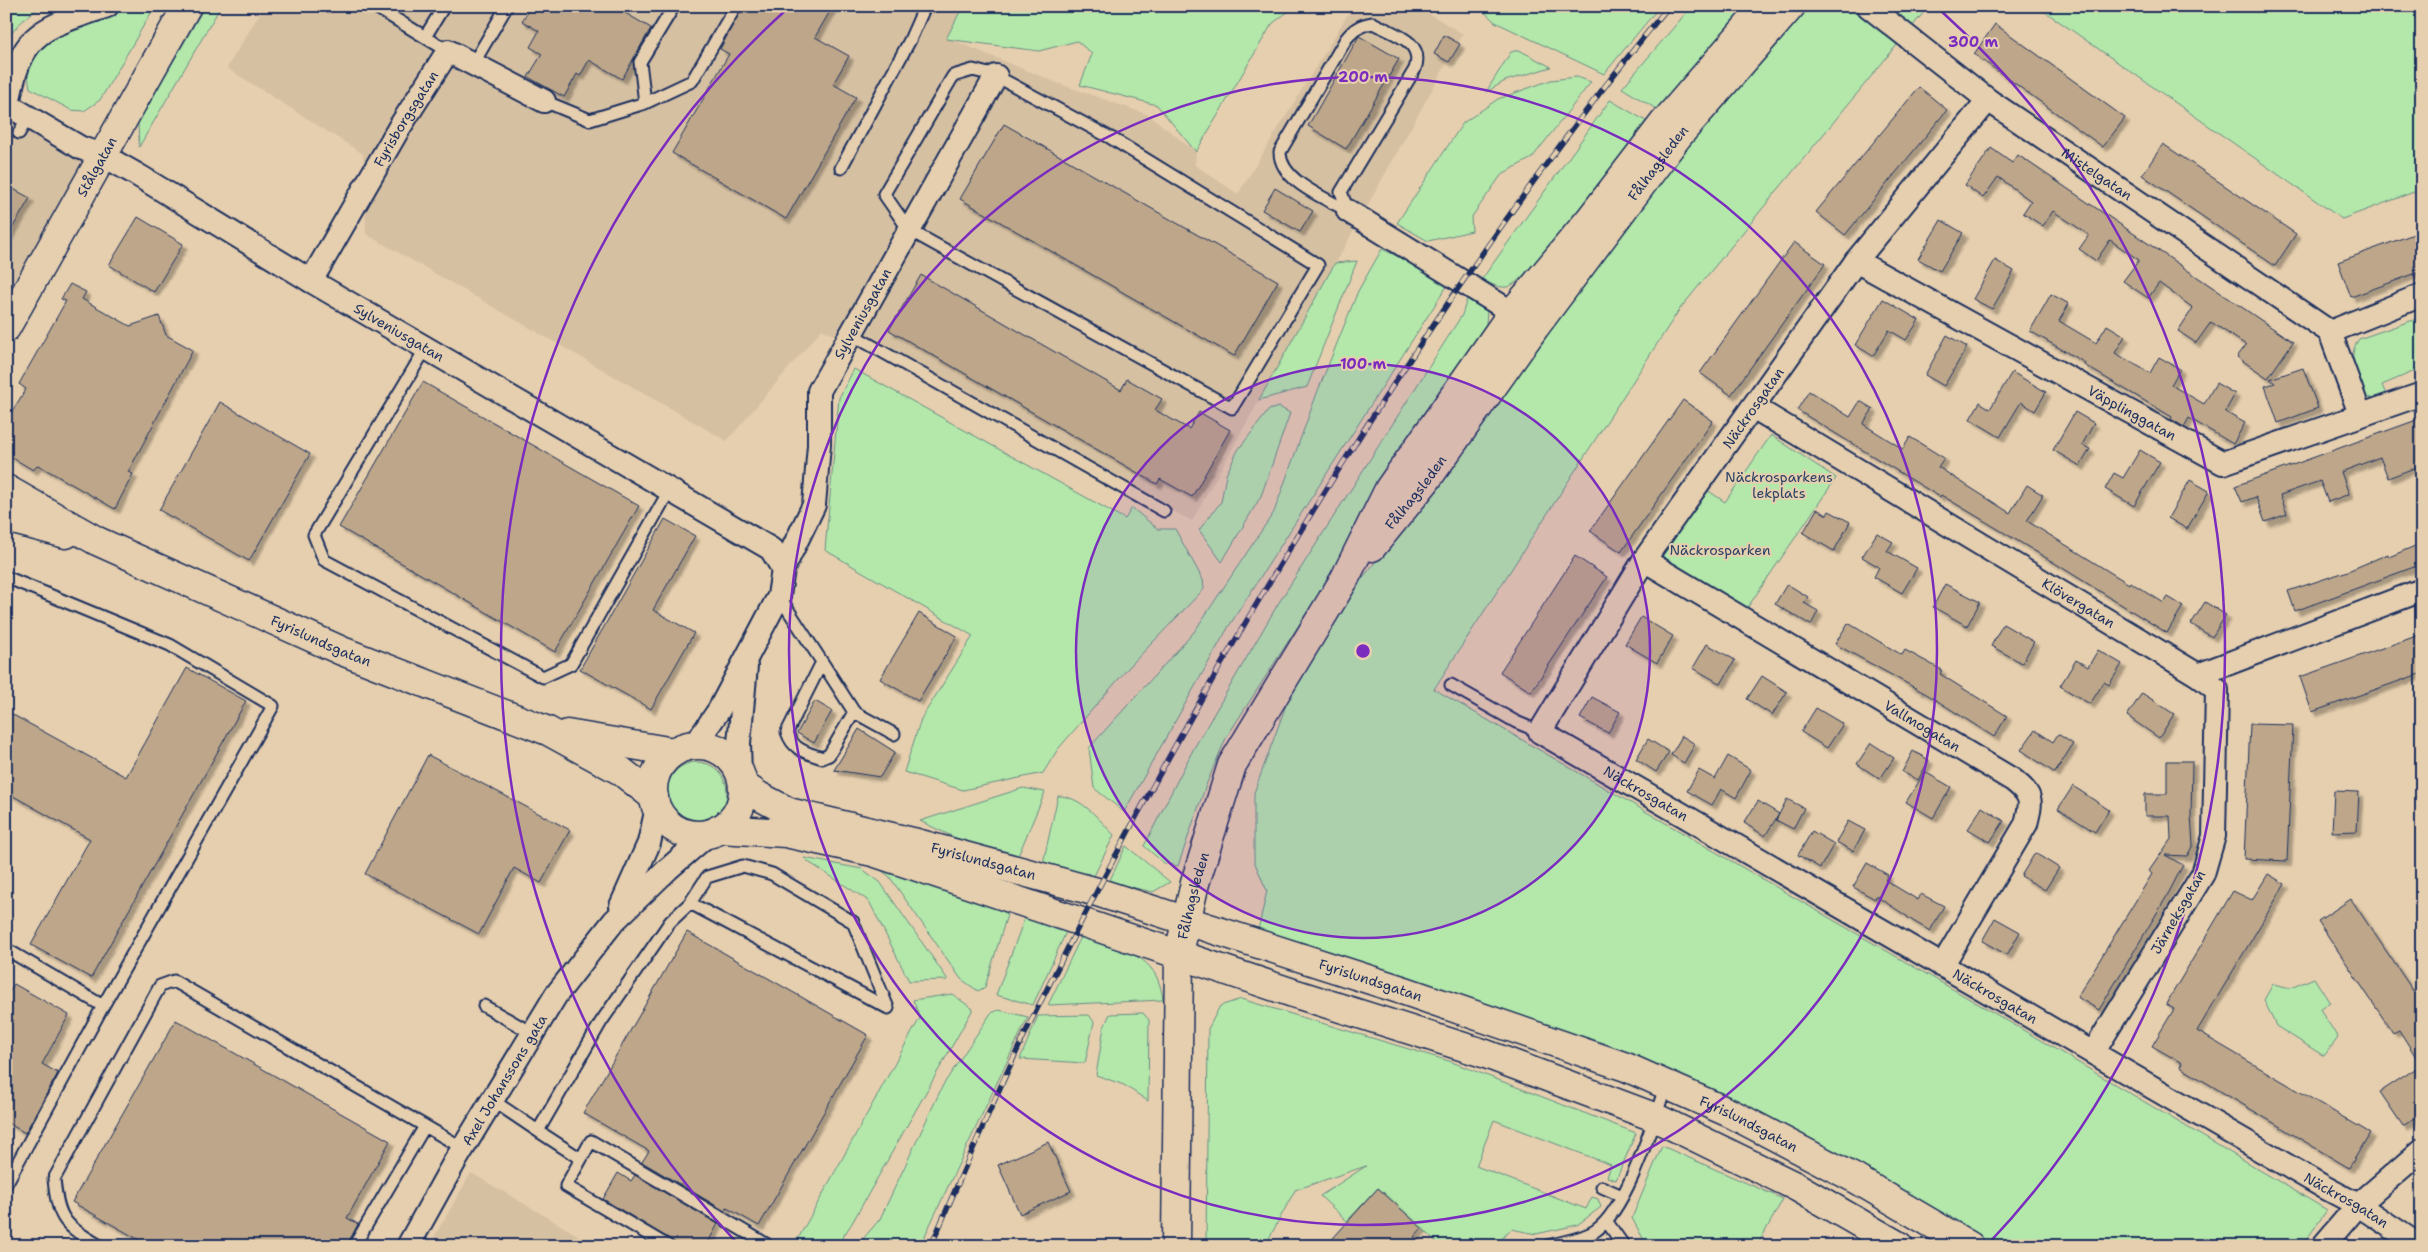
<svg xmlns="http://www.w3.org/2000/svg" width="2428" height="1252" font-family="'Shantell Sans',sans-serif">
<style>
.built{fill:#d6c0a2}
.green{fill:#b3e8aa;stroke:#678c84}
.building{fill:#bda689;stroke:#1b2f5e;filter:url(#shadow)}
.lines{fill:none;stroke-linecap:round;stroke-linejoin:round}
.lane-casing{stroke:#1b2f5e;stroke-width:15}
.street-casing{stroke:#1b2f5e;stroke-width:26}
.secondary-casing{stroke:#1b2f5e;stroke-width:31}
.lane{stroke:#e6cfae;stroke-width:11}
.street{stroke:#e6cfae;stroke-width:22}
.secondary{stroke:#e6cfae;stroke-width:28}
.rail-casing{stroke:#1b2f5e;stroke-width:5.5}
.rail{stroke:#e6cfae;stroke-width:4;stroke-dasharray:11;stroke-linecap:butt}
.ring{fill:none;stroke:#7b2cbf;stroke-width:2.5}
.labels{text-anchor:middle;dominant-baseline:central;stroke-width:4;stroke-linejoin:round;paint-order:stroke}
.street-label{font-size:14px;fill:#1b2f5e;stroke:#e6cfae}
.park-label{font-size:14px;fill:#2a4266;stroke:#e6cfae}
.centre{fill:#7b2cbf;stroke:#e6cfae;stroke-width:2.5}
.ring-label{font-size:15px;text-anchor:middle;font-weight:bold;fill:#7b2cbf;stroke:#e6cfae;stroke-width:4;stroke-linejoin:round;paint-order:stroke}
</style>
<defs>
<filter id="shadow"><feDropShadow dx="4.5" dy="4.5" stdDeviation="1" flood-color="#0004"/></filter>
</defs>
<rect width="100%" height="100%" fill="#e6cfae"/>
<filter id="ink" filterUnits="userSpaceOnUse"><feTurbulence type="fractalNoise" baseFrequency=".02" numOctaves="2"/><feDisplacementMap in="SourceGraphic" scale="10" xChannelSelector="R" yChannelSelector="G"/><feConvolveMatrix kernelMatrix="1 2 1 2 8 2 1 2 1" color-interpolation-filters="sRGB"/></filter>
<g filter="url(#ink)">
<path class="built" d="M264 6H960L953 40 1060 84 1149 115 1196 152 1195 165 1238 194 1353 6H1416L1463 34 1192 521 822 329 727 441 366 234 363 154 227 68Z
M6 104 90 153 6 300Z
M471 1173 521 1202 596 1246H429Z"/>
<path class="green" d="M6 6H46C29 11 15 27 6 42Z
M131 6H155L100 100 84 111 71 110 30 88 27 70 39 49 62 29Z
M205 6H221L139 147 138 123Z
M963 6H1295L1272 24 1196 152 1157 105 1080 85 1092 54 1077 41 1039 51 946 39Z
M1478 6H1660L1604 74 1495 22Z
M1692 6H1751L1663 113 1622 88Z
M1808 6H1929L1679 310 1434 689 2018 1027 2327 1210 2302 1246H1994L1862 1168 1258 930 1267 891 1254 861V793L1293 686 1354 588 1435 490 1545 334 1688 143Z
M2037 6H2422V189L2342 219Z
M1519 50 1551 67 1505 81 1486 92 1511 52Z
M1577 77 1591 82 1532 158 1502 174 1471 218 1472 231 1428 241 1397 223 1463 123 1498 99 1551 80Z
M1610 100 1646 121C1627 146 1529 284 1507 287 1497 288 1489 283 1482 279Z
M1382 249 1414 264 1447 286 1229 626 1124 812 1094 788 1089 748 1194 632 1274 512 1317 393 1358 291Z
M1357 261 1307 387 1259 400 1335 263Z
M1467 299 1487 311 1485 336 1226 738 1206 785 1178 866 1164 863 1144 846 1194 748 1278 604 1462 315Z
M2422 317V368L2382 385 2387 397 2367 398C2356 383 2346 355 2359 339Z
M854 369 1125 519 1132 508 1158 529H1175L1203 580 1204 589 1129 667 1058 749 1043 773 963 790 904 772 921 719 973 636 825 550 839 398Z
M1279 407 1290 413 1261 496 1222 562 1199 530 1221 502 1226 475 1238 450 1269 410Z
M1771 435 1836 478 1743 614 1656 562 1707 490 1725 502Z
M667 792a30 30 0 1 1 60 0a30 30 0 1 1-60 0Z
M1023 788 1045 792 1018 856 964 842 920 821Z
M1058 796C1082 796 1099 820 1114 835L1093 878 1043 863Z
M1126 846 1170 882 1153 892 1109 882Z
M804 858 862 869 880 882 948 980 909 981 869 901 807 861Z
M867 860 994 903 1007 915 985 987 978 991 961 979 889 876Z
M1025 917 1066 932 1033 1005 996 995Z
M1081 937C1122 951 1157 951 1163 1000L1048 1005Z
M2314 978 2330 1003 2320 1009 2338 1038 2324 1056 2276 1026 2264 1000 2273 984 2291 988Z
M952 994 973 1009 852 1223 837 1246H794L920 1018 913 1000Z
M1241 999 1449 1061 1636 1133 1616 1180 1607 1177 1611 1165 1494 1120 1476 1166 1586 1209 1592 1197 1598 1199 1601 1207 1577 1225 1536 1234 1511 1229 1495 1246H1441L1378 1188 1347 1221 1320 1196 1366 1166 1295 1190 1265 1246H1206L1208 1029 1220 1006Z
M999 1010 1028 1017 920 1246H857L880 1219 943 1085 991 1013Z
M1143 1013 1149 1020 1148 1101 1124 1085 1096 1075 1104 1027 1110 1014Z
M1089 1015 1094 1022 1085 1063 1020 1059 1038 1016Z
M1662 1146 1783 1199 1757 1246H1647L1632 1218Z"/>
<path class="building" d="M531 6H613L651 28 622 79 589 60 580 76 577 74 564 97 528 77 542 54 530 47 539 31 522 21Z
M743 6H833L815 37 849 56 833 84 856 97 786 219 672 153 729 54 720 49Z
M1995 24 2125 118 2103 147 1974 54Z
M1444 35 1460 44 1449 62 1434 54Z
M1359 36 1399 59 1346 149 1308 126Z
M1919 87 1947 110 1845 235 1816 212Z
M1004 124 1278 281 1234 356 960 199Z
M2163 144 2296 234 2275 266 2142 175Z
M1991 148 2012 163 2018 155 2293 342 2268 378 2237 357 2246 345 2211 322 2196 343 2178 331 2193 308 2159 283 2148 298 2123 281 2139 260 2110 240 2096 261 2079 249 2089 235 2053 211 2043 226 2023 213 2031 201 1998 177 1983 198 1965 185Z
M6 185 30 198 6 239Z
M1275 188 1313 211 1300 232 1262 210Z
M138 217 183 244 154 292 109 265Z
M1941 220 1963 233 1940 271 1918 259Z
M2422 231V271L2351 297 2338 262Z
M1794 242 1825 264 1731 395 1700 373Z
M1995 260 2014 271 1992 309 1973 299Z
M921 275 1121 390 1127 379 1162 399 1155 410 1189 429 1199 412 1230 430 1192 497 1160 479 1157 484 889 330Z
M70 284 86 292 82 299 130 326 159 316 166 335 193 350 128 472 133 474 115 509 38 465 33 470 6 454V421L26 389 19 384 66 301 61 299Z
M2051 294 2069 304 2059 321 2096 343 2107 325 2125 336 2115 353 2150 373 2159 357 2180 369 2171 385 2204 404 2216 383 2235 394 2225 412 2245 423 2233 444 2189 418 2184 427 2171 419 2172 417 2084 365 2085 363 2030 331Z
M1883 299 1919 320 1906 340 1889 330 1873 356 1855 345Z
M1947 335 1967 347 1944 386 1925 375Z
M2303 368 2318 408 2278 423 2265 386 2275 383 2270 379Z
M2012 372 2046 392 2035 411 2021 402 2000 437 1970 419 1980 402 1990 409Z
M423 382 639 506 555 652 339 527Z
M1809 391 1850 417 1860 401 1873 409 1863 424 1903 449 1910 437 1944 458 1938 467 2010 513 2027 485 2043 495 2027 521 2129 584 2130 582 2164 603 2168 597 2183 606 2167 633 2048 559 1941 495 1940 497 1797 410Z
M1683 400 1713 421 1621 552 1590 531Z
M220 402 310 454 249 561 159 510Z
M2075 412 2094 423 2082 445 2090 449 2080 466 2053 450Z
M2422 418V465L2388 478 2380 457 2341 472 2349 494 2328 502 2320 481 2280 495 2287 514 2265 522 2256 497 2242 502 2235 486Z
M2140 450 2160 462 2134 506 2105 489 2114 473 2123 478Z
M2190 480 2209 491 2187 529 2168 518Z
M1817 509 1827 515 1829 511 1850 522 1834 551 1803 533Z
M665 519 695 536 653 610 694 633 651 709 580 669Z
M1877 533 1893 542 1887 551 1917 568 1902 593 1874 577 1879 567 1862 557Z
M2422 543V564L2295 611 2288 591 2348 571 2388 554 2389 557Z
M1575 556 1607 577 1531 692 1500 672Z
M1787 584 1808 597 1804 603 1818 611 1811 625 1775 604Z
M1945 584 1980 602 1967 626 1933 607Z
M2205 602 2226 615 2212 637 2191 624Z
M919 613 957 636 918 701 880 679Z
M1641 617 1673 636 1657 663 1625 644Z
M1848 623 1902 655 1905 650 1942 670 1940 674 2007 716 1994 737 1928 695 1835 644Z
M2003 624 2034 642 2022 663 1991 646Z
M2422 634V673L2312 712 2300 677Z
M1707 644 1735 660 1721 684 1693 668Z
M2098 650 2122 664 2109 685 2104 682 2090 704 2060 686 2076 660 2088 667Z
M187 668 246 701 91 978 31 945 90 839 6 792V711L126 777Z
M1762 676 1787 692 1772 715 1747 699Z
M2142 693 2174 714 2159 738 2127 716Z
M1592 697 1620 712 1608 733 1580 718Z
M815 701 832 711 814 743 797 733Z
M1816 708 1843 724 1827 748 1801 732Z
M2250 724 2293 725 2287 861 2244 859Z
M859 729 895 752 880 777 834 770Z
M2035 730 2053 742 2058 734 2073 744 2055 773 2021 750Z
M1682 736 1695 744 1684 763 1671 755Z
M1648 739 1669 752 1656 772 1636 759Z
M1871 743 1894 758 1880 779 1857 764Z
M1913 751 1929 760 1918 780 1902 772Z
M428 755 570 830 541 883 514 868 479 934 365 874Z
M1728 756 1751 770 1736 798 1721 789 1712 805 1687 791 1699 770 1715 779Z
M2167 761H2192L2191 816 2193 845 2187 856 2165 855 2183 865 2167 896 2099 1010 2077 997 2152 874 2149 871 2171 839 2170 816H2145V794H2167Z
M1925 772 1951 787 1933 818 1906 802Z
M2073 786 2109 810 2095 832 2058 809Z
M2334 791 2359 792 2357 831 2332 832Z
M1787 799 1804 808 1793 829 1776 820Z
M1758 801 1779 814 1765 836 1744 823Z
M1982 807 2004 821 1990 842 1968 829Z
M1848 821 1865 830 1853 851 1836 842Z
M1812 831 1834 844 1820 868 1798 855Z
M2035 853 2059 868 2045 890 2021 876Z
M1867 863 1888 875 1885 880 1918 900 1921 894 1944 906 1930 931 1908 918V917L1876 896 1875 899 1853 887Z
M2268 874 2285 884 2197 1031 2370 1133 2349 1168 2180 1067 2182 1063 2152 1046 2174 1009 2166 1004 2233 891 2252 900Z
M2351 899 2422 1004V1113L2403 1126 2380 1092 2421 1065 2399 1030 2393 1033 2318 921Z
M1995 918 2020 932 2007 955 1982 941Z
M687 932 868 1035 759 1226 727 1208 725 1211 642 1162 649 1151 583 1113Z
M14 984 69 1015 42 1064 58 1073 25 1133 6 1122V997Z
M176 1020 390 1141 347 1218 358 1224 347 1246H150L72 1202Z
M1048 1142 1071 1191 1020 1214 998 1165Z
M618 1173 631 1181 635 1175 718 1224 706 1246H681L603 1199Z
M1378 1188 1422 1228 1414 1237 1424 1246H1326Z"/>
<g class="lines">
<defs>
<path id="lane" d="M374 6 448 51
M1373 23C1393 34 1425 41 1415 69L1341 192 1348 211C1325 198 1280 181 1280 152L1346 39C1354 29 1360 25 1373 23Z
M425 37 444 6
M473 64 507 6
M973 70 996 76 1111 138 1318 265 1232 408 909 230 884 194 953 76Z
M544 101 590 120 645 103 640 62 674 6
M645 103 692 81 736 6
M19 133 28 117
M841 168 910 40 925 6
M851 334 1164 511
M426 348 314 535 324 560 543 677 571 664 669 491
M6 577 170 645 273 706 103 1006 6 949
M779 596 822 662 787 732C793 750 805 752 822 758L829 755 854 712 822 662
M1451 685 1516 722 1540 732
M854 712 894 734
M484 1006 532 1033
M492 1100 538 1131 601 1022 670 922 690 903 888 1008 853 922 772 874 743 866 707 877 690 903
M538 1131 581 1159
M6 1184 103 1006
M1602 1187 1622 1196
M1607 1222 1624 1246
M100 1246C65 1225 58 1221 54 1179L160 986 174 981 463 1148
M354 1246 425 1126
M668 1246 566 1186 591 1141 766 1244 764 1246
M1548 1246C1564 1241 1581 1240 1595 1231 1627 1210 1653 1122 1666 1085"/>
<g id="street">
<path id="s1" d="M1868 6 1988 100 2330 332 2422 295"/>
<path id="s2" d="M1988 100 1856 261 1644 560 1540 732 2324 1187 2358 1205 2420 1246"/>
<path id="s3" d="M6 104 81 148 104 156 136 174 311 281 771 549 783 569 779 596 719 710 695 745"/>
<path d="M8 105C21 30 41 29 107 6"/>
<path d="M1348 211 1526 321"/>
<path id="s4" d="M1856 261 2223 463 2422 394"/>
<path id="s5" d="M311 281 399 128 448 51 544 101"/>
<path d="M2330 332 2360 414"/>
<path id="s6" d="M1753 407 2198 675 2217 690 2214 836 2203 874 2093 1053"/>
<path id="s7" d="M1644 560 2013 780C2033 796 2032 800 2026 824L1942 966"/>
<path id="s8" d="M783 569 814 505 819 445V391L996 76"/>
<path d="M2198 675 2422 590"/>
<path d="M740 774 739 743 746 666"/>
<path d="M621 906 649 843 657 808"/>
<path id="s9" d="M408 1246 454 1163 556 995 614 921 668 869 711 832"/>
<path d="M2323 1246 2358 1205 2422 1150"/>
</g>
<g id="secondary">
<path id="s10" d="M6 328 187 6"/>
<path id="s11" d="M6 489 97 541 342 651 548 731 621 771 654 797"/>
<path d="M6 518 66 534"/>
<path id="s12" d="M1372 547 1425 482 1535 327 1678 136 1791 6"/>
<path d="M567 734 674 752"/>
<circle cx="698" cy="790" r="45"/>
<path id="s13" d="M743 785 759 796 789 812 913 842 1097 892 1405 991 1626 1067 1732 1114 1856 1179 1970 1246"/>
<path d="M719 829 786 833 873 852 1293 993 1483 1053 1654 1117 1797 1187 1899 1246"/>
<path id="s14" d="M1176 1246 1179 953 1195 883 1232 765 1344 580 1389 489 1512 313 1590 219 1663 124 1765 6"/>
</g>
</defs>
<use href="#lane" class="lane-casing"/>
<use href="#street" class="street-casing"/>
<use href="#secondary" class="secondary-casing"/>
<use href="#lane" class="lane"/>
<use href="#street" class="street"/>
<use href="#secondary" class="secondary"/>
<defs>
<path id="rail" d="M931 1246C966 1166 999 1085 1038 1007 1152 777 1280 553 1423 340 1500 225 1581 113 1669 6"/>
</defs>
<use href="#rail" class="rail-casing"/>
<use href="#rail" class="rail"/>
</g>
</g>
<circle cx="1363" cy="651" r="287" fill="#7b2cbf" fill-opacity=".12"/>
<g class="ring">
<circle cx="1363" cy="651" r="287"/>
<circle cx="1363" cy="651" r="574"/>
<path d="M738 1244A862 862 0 0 1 786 10M1940 10A862 862 0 0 1 1988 1244"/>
</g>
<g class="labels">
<g class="street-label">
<text stroke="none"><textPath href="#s5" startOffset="188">Fyrisborgsgatan</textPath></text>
<text stroke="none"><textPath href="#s12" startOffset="479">Fålhagsleden</textPath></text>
<text stroke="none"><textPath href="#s10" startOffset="185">Stålgatan</textPath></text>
<text stroke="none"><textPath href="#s1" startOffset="284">Mistelgatan</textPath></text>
<text stroke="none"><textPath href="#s8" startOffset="274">Sylveniusgatan</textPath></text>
<text stroke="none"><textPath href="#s3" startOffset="455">Sylveniusgatan</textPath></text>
<text transform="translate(1753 408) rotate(-55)">Näckrosgatan</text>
<text stroke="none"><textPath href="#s4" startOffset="315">Väpplinggatan</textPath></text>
<text stroke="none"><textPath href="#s12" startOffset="70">Fålhagsleden</textPath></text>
<text stroke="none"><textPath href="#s6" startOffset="380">Klövergatan</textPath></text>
<text stroke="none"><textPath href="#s11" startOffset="350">Fyrislundsgatan</textPath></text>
<text stroke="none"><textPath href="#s7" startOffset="324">Vallmogatan</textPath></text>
<text stroke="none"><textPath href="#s2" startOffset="898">Näckrosgatan</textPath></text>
<text stroke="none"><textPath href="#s13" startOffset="254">Fyrislundsgatan</textPath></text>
<text stroke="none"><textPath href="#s14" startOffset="352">Fålhagsleden</textPath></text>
<text transform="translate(2178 912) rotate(-60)">Järneksgatan</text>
<text stroke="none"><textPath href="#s13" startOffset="659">Fyrislundsgatan</textPath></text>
<text stroke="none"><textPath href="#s2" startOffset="1302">Näckrosgatan</textPath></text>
<text stroke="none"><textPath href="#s9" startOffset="192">Axel Johanssons gata</textPath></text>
<text stroke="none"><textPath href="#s13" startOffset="1064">Fyrislundsgatan</textPath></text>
<text stroke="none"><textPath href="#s2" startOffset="1708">Näckrosgatan</textPath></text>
</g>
<g class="park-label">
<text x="1779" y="477">Näckrosparkens<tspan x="1779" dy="16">lekplats</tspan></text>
<text x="1720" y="550">Näckrosparken</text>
</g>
</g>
<circle cx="1363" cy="651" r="8" class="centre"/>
<g class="ring-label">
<text x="1973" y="47">300 m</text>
<text x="1363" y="82">200 m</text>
<text x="1363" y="369">100 m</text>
</g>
<rect width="2428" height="1252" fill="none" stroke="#e6cfae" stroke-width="25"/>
<rect x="12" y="12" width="2403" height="1227" fill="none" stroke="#1b2f5e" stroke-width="2" filter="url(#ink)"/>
</svg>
